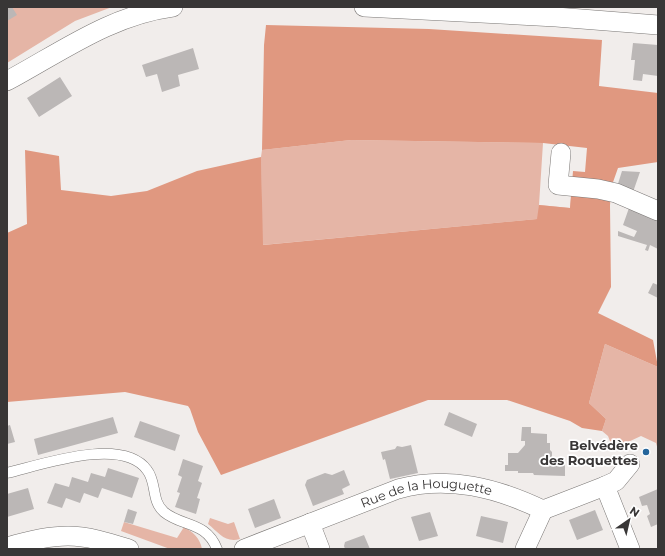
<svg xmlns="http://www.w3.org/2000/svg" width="665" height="556" font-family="Montserrat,sans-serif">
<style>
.green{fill:#e5b5a6}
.forest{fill:#e09880}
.building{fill:#bbb7b6}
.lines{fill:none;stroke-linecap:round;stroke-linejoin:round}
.service-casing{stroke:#7a7775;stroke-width:11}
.minor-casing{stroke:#7a7775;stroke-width:20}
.service{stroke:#fff;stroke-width:10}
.minor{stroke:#fff;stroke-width:19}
.poi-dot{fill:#24659b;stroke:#fff;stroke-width:1.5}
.labels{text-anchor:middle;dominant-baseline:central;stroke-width:3.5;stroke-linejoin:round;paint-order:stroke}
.poi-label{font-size:13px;font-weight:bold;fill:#383636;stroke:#fff;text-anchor:end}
.street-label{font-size:13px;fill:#383636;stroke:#fff}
</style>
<rect width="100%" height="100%" fill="#f1edeb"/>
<path class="green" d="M7 7H112L75 21 7 63Z
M351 140 543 143 539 205 570 208 571 198 604 199 537 219 262 245 261 157 262 150Z
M605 344 658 367V450L656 443 641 436 613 449 608 436 602 431 606 419 589 403Z
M210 518 228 524 234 522 240 539C225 543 219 533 208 524Z
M124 522 177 538 184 527C193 532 200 538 202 549H170L121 531Z"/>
<path class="forest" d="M266 25 429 29 602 40 599 86 658 93V162L618 168 612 185 610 205 611 287 598 313 653 340 658 367 605 344 589 403 606 419 602 431 582 428 570 421 507 400H428L221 475 198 432 190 409 188 406 125 392 7 402V233L27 224 25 150 59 156 61 190 111 196 147 191 197 171 261 157 263 245 537 219 539 205 570 208 573 171 585 172 587 148 543 143 351 140 262 150 264 45Z"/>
<path class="building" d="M7 7H12L17 15 7 21Z
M633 43 658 45V76L643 74 642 81 633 80 635 60H631Z
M193 48 199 69 178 75 180 86 162 92 157 74 146 77 142 65Z
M60 77 72 96 39 117 27 98Z
M622 171 640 172 633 192 617 187Z
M629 208 658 220V249L650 245 648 251 645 250 647 245 618 236V231L634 237 637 231 623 225Z
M653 283 658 285V298L648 293Z
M449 412 477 424 472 437 444 425Z
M113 417 118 433 38 455 34 439Z
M140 421 180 435 175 451 134 437Z
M10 425 15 442 7 444V426Z
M522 427H531V433L547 434V443H550V450L552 452V457L549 460V462L565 463V476L534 475 533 473H518V471H505V465H508V453H518L525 445V441H521Z
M411 445 418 473 390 479 385 459 383 460 381 452 395 449 397 446 402 447Z
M183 459 203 466 198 481 202 483 197 498 200 499 196 514 175 507 180 493 177 492 182 477 178 475Z
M108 468 139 478 132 498 102 488 98 498 84 493 80 503 66 498 62 508 47 503 55 483 69 487 72 477 88 482 91 473 105 477Z
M344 470 350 485 342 489 344 494 313 506 305 485 307 480 325 473 332 475Z
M28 488 34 509 7 517V494Z
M658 489V524L651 527 647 516 650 514 647 505 642 506 639 497Z
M274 499 281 518 255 528 248 509Z
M128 509 137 512 133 524 124 522Z
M595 510 603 530 577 540 569 520Z
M430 512 438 536 419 541 411 517Z
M481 516 508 522 503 543 476 536Z
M364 535 370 549H345L344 546 345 542Z"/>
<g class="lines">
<defs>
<path id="service" d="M7 473C41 465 122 436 147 470 157 482 151 501 164 512 182 527 206 521 217 549"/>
<g id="minor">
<path d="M364 7 556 17 658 25"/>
<path d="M7 81C61 52 111 15 173 7"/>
<path d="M561 153 558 185 598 189 616 193 658 211"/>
<path d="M605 486 616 481 630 464"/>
<path d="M310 523 320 549"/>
<path d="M7 547C27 541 47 536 68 536 89 536 110 543 129 549"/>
<path id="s1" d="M244 549 398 489C448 475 497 488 543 510L605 486 630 549"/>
<path d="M525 549 543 510"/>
</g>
</defs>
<use href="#service" class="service-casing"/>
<use href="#minor" class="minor-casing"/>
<use href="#service" class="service"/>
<use href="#minor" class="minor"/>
</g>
<circle class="poi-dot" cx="646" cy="452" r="4"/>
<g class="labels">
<g class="poi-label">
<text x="638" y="445">Belvédère<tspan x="638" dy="15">des Roquettes</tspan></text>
</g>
<g class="street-label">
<text stroke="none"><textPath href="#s1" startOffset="193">Rue de la Houguette</textPath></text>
</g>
</g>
<rect width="665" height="556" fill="none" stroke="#383636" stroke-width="16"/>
<g transform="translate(629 520) rotate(34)" stroke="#ffffff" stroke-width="3" paint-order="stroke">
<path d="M0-3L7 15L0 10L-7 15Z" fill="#383636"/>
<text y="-6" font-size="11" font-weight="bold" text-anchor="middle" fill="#383636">N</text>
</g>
</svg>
